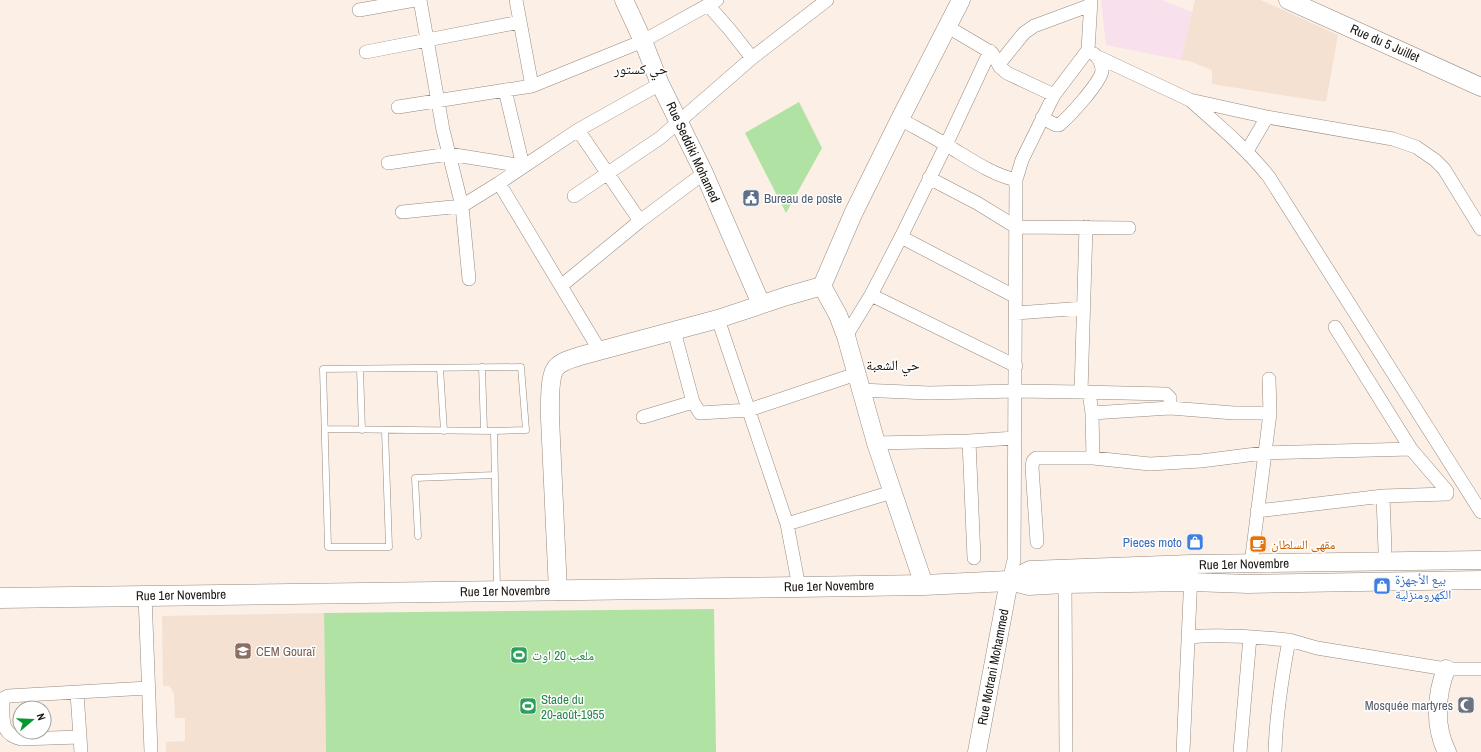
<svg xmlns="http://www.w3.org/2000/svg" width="1481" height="752" font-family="'Archivo Narrow','Noto Naskh Arabic',sans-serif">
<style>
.commercial{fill:#f8e0ec}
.built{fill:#f4e1d2}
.green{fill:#b0e2a3}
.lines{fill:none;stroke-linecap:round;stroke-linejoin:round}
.lane-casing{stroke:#958a80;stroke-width:7}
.street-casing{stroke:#958a80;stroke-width:14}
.secondary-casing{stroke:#958a80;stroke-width:19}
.primary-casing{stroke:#958a80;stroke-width:21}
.lane{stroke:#fff;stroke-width:6}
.street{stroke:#fff;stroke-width:13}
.secondary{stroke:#fff;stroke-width:18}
.primary{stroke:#fff;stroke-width:20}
.labels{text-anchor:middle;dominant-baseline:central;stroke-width:3;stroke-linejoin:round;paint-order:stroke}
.street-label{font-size:13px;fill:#181410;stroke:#fff}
.service-label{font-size:13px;fill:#4e5e75;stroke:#fff;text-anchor:start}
.shop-label{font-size:13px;fill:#366cbe;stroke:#fff;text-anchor:end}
.food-label{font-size:13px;fill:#c56008;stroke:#fff;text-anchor:start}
.education-label{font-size:13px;fill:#785e54;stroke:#fff;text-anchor:start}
.leisure-label{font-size:13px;fill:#27864d;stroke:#fff;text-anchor:start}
.worship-label{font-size:13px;fill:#5b616d;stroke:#fff;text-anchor:end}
.neighbourhood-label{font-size:14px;fill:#181410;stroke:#fff}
</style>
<rect width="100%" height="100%" fill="#fcefe5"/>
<path class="commercial" d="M1101 0H1161L1192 12 1181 60 1106 45Z"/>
<path class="built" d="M1195 0H1261L1338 35 1326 102 1212 84V70L1189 61 1181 60Z
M324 613 326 752H166V742L185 741V718H175L174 695 172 690 169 686H163L162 616Z"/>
<path class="green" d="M799 102 822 148 786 213 745 133Z
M714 609 716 752H326L324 613Z"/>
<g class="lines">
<defs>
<path id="lane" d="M482 367 484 431
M440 368 444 431
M360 369 362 430
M325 429 494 431
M385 431 389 547H328L323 369 521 367 526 430 494 431 497 588
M418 536 415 478 495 475"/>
<path id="street" d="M420 0 443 130 462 206 499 183
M516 0 532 86
M708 5 730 30 752 58
M359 10 415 0
M948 27 992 53 1000 67 1007 73 1054 95
M366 52 520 22
M1098 57 1190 100 1267 117 1393 139 1416 147 1435 160 1444 169 1481 229
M999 64 1024 33 1034 26 1091 5
M1190 100C1218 125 1246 148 1269 177L1481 512
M398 107 532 86 643 41 717 0
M1042 118 1056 125H1059C1070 116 1100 83 1102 71 1102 64 1099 58 1094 54
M900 119C916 128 932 136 948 146 970 159 991 174 1016 180
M578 130 640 221
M1247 151 1267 117
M388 163 449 154 523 166 505 90
M929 178 977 203 1016 227 1129 228
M574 196 660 138 752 58 827 0
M402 212 462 206 469 279
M1086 227 1081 392 1166 394 1170 398V408
M901 237 1016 297
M561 286 640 221 704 173
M871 295 1016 366
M1016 313 1084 308
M718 319 787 524 799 587
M674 331 693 402 700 413 749 410 856 374
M846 336 871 295 901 237 946 145 990 51
M600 351 499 183 578 130 660 84
M860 390 929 393 1016 391 1081 392
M1089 392 1092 413 1170 408 1234 413H1270
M1092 413 1093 458 1150 464 1201 461 1264 453 1411 449
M643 417 693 402
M969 441 974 558
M876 443 969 441 1015 438
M1383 496 1385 550
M1257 511 1383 496 1447 494V491L1411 449 1335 327
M787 524 892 492
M1037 542 1032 467 1033 461 1036 458H1093
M1251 564 1270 413 1269 379
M1009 581 1014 560 1016 180 1022 160 1054 95 1088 50 1091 0
M1065 584 1066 752
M145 595 151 752
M1188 637C1222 634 1255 637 1289 640
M77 693 80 737
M81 752 80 737 21 739C0 734 3 719 3 701L4 698 8 696 148 688
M1183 752 1191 574
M1240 752 1250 637
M1275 752C1276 715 1282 677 1289 640L1317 648 1446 669H1481"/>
<path id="secondary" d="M624 0 643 41 660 84 704 173 761 304
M1288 0 1481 87
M1009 581 1030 570 1191 564 1481 560
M1009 581 1029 586 1065 584 1192 582 1248 584 1481 580
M924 585 876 443 846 336 838 315 822 286 853 214 900 119 961 0
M558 591 550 418C550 407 549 378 555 369 560 361 572 359 580 356L718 319 787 296 822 286
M1446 669C1436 695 1434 727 1447 752
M977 752 1009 581"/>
<path id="primary" d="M0 598 799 587 924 585 1009 581"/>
</defs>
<use href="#lane" class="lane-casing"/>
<use href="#street" class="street-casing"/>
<use href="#secondary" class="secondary-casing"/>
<use href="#primary" class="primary-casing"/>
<use href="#lane" class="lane"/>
<use href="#street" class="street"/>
<use href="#secondary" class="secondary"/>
<use href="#primary" class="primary"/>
</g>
<defs>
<symbol id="civic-square" viewBox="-11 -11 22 22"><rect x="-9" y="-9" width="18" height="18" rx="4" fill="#5c6f8a" stroke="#fff"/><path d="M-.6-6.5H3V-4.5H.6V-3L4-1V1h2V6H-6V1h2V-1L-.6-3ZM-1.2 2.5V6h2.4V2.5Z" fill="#fff"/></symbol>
<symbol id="shop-square" viewBox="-11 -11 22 22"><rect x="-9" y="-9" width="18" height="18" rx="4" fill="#3f7fe0" stroke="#fff"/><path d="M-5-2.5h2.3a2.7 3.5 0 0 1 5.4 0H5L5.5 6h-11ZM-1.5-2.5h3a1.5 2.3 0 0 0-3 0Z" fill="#fff"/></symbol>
<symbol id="cafe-square" viewBox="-11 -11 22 22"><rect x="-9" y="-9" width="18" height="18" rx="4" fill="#e8710a" stroke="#fff"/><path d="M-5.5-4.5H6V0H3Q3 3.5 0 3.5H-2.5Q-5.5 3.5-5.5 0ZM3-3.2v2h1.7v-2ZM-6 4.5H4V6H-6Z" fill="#fff"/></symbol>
<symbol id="school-square" viewBox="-11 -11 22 22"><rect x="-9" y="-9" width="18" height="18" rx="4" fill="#8d6e63" stroke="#fff"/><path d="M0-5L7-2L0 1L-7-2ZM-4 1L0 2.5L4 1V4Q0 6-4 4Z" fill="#fff"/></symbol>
<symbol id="stadium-square" viewBox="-11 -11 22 22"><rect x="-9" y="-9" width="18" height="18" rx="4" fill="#2e9e5b" stroke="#fff"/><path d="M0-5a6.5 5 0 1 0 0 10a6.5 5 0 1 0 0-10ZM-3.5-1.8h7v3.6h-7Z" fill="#fff"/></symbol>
<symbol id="mosque-square" viewBox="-11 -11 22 22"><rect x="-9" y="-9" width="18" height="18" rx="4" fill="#6b7280" stroke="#fff"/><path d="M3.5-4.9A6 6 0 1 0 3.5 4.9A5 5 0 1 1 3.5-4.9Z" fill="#fff"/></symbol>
</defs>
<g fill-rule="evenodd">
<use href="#civic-square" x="741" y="188" width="20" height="20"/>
<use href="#shop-square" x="1185" y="532" width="20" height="20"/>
<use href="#cafe-square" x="1248" y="534" width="20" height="20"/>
<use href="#shop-square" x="1372" y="576" width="20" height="20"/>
<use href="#school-square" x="233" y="641" width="20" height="20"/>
<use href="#stadium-square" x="509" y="645" width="20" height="20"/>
<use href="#mosque-square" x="1456" y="695" width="20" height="20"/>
<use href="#stadium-square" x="518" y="696" width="20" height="20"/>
</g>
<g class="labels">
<g class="street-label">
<text transform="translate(1385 43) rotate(24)">Rue du 5 Juillet</text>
<text transform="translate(693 152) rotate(65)">Rue Seddiki Mohamed</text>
<text transform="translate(1244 564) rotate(-1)">Rue 1er Novembre</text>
<text transform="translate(829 586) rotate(-1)">Rue 1er Novembre</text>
<text transform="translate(505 591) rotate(-1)">Rue 1er Novembre</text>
<text transform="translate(181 595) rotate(-1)">Rue 1er Novembre</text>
<text transform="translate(993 667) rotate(-79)">Rue Motrani Mohammed</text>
</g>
<g class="service-label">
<text x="764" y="198">Bureau de poste</text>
</g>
<g class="shop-label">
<text x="1182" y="542">Pieces moto</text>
<text x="1395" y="579" text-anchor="start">بيع الأجهزة<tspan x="1395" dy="15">الكهرومنزلية</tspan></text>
</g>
<g class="food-label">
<text x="1271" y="544">مقهى السلطان</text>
</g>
<g class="education-label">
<text x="256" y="651">CEM Gouraï</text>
</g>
<g class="leisure-label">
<text x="532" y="655">ملعب 20 اوت</text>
<text x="541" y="699">Stade du<tspan x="541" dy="15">20-août-1955</tspan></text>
</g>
<g class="worship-label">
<text x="1453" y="705">Mosquée martyres</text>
</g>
<g class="neighbourhood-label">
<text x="641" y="69">حي كستور</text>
<text x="893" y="365">حي الشعبة</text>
</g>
</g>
<g transform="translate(32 720) rotate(71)"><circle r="19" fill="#ffffff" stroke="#a3a19f"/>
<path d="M0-3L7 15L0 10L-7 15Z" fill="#05982f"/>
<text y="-6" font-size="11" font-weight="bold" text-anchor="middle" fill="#181410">N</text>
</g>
</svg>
